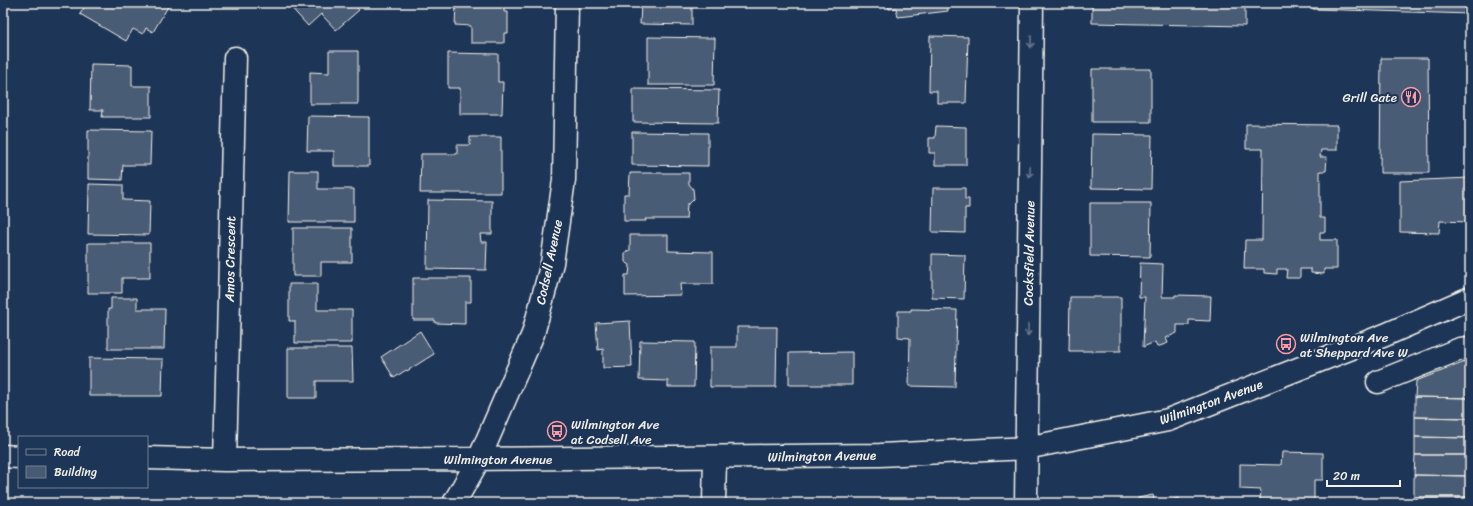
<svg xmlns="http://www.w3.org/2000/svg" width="1473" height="506" font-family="Sriracha,sans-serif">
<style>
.building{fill:#485b74;stroke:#f4f1e8}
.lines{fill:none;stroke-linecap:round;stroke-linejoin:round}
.minor-casing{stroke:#f4f1e8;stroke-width:25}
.minor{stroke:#1d3557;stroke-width:22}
.oneway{stroke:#68778a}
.labels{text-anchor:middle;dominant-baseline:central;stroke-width:4;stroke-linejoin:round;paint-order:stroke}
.poi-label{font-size:13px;fill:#f4f1e8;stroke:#1d3557;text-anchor:start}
.street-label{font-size:13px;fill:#f4f1e8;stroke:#1d3557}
</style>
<rect width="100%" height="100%" fill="#1d3557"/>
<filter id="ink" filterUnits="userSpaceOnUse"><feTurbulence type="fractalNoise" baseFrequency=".025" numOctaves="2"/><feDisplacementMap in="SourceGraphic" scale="8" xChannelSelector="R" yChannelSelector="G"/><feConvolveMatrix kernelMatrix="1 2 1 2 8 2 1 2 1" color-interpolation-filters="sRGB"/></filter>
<g filter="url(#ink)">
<path class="building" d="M87 3H166L169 5 153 32 146 28 143 34 133 29 126 41 80 14Z
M287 3H352L359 10 336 30 321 14 308 26Z
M456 3H504V12H508V33H504V43H471V26L455 25Z
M641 3H692V25L640 24Z
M888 3H947L948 11 898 17 896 8 889 9Z
M1092 3H1245V26L1092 23Z
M1313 3H1470V14L1313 9Z
M3 33H4V70H3Z
M930 36 968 37 966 103H937V91H929Z
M648 37 715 38 714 85H648Z
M329 51H358V104H310V72L329 73Z
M448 53 498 54V82H503L502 114H460V88H448Z
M1381 58H1428L1429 173H1380Z
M91 64 132 65V86H151V117H102L103 110H90Z
M1092 69H1151V122H1092Z
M633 89 719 90 718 123 633 122Z
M308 116 369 117V166H334V151H307Z
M1246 124 1337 125V150H1321L1320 157H1327L1326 171H1320V218H1325V232H1320V240H1337V269H1324V274L1311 273V269H1300V278H1286L1287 269H1277V274L1264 273V269H1244L1245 240H1262L1263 149H1246Z
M936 126 966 127V165H935V153H929V138H935Z
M88 130 151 131 150 165H123L122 180 88 179Z
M632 132 708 133V166L632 165Z
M1092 134 1152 135 1151 189 1091 188Z
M470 137H501V193H420L421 154H457V145H470Z
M290 171H318V189H354V222H289Z
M630 173H689V184L693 189 694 199 689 204H687L686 219H645L646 221H624V194H629Z
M1470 178V222L1440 221 1439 233 1400 232V181Z
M89 184 123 185V200L150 201 149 235 88 234Z
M933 188H965V199H969V208H965V233L932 232Z
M428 200 492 201V234H480L481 242H487L486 270 427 269Z
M1090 203H1151L1150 257 1090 256Z
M293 228H352V262H321V276H293Z
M630 235H668V251L713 252V284H680L681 295 625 296V275H629L630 265 625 262V253L630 250Z
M88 243H150V278H122V293H88Z
M932 254 965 255 964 299 932 298Z
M1140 263 1163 264 1162 297H1175V295L1211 296 1210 321 1189 320V325H1177V333L1166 338 1168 343 1157 347 1155 342 1143 347 1145 297H1139Z
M413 278H471V302H465V324L435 323V320H413Z
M289 284H317V310H352V343H295V321H289Z
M1070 297H1121V351H1069Z
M111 298H137V309H165L164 349H108V309H111Z
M911 309 957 310 955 387 909 386 910 338 898 337V311H911Z
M630 321 632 367 603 368V349L598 350 596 323Z
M737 327H777L776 387H710V347H737Z
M420 331 434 354 407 371 406 370 394 378 381 357Z
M640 341 695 342 694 387H668V381L639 380Z
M288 348H352L353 381H316V398H288Z
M852 352V385H789V353Z
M89 358 163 359 162 396H89Z
M1470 360V398L1415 397 1416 381Z
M1415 397 1470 398V418L1415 417Z
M1415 417 1470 418V438L1415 437Z
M1415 437 1470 438V455H1415Z
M1282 452 1323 453V480H1314V503H1253H1260L1261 490 1240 489V464L1281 465Z
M1415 455H1470L1469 476 1414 475Z
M1414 475 1469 476V497H1414Z
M1153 495 1155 503H1139L1138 498Z
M1414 497H1469V503H1414Z
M1179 498 1180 503H1157Z"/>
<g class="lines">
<defs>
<path id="minor" d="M1378 382 1460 349 1470 348
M3 456 19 457
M147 458 225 460 471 459 880 455 1026 448 1168 420 1385 335 1470 298
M225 460 235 58
M454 503 479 459 533 334 552 263 564 180 567 3
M714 503 715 457
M1026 503 1032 3"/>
</defs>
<use href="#minor" class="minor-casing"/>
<use href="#minor" class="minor"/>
</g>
<defs><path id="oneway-shaft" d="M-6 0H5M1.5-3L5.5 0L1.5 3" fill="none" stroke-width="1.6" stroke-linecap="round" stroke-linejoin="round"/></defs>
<g class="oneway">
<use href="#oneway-shaft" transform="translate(1031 42) rotate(91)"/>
<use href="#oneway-shaft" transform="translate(1030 172) rotate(91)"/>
<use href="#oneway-shaft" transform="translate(1028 330) rotate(91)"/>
</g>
</g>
<defs>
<symbol id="restaurant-ring" viewBox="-11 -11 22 22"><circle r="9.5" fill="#1d3557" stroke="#ff9aa2" stroke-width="1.5"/><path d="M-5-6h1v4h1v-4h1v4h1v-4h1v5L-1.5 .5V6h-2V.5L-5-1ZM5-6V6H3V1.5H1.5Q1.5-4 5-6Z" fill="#ff9aa2"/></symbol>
<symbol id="bus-ring" viewBox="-11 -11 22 22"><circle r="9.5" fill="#1d3557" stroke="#ff9aa2" stroke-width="1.5"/><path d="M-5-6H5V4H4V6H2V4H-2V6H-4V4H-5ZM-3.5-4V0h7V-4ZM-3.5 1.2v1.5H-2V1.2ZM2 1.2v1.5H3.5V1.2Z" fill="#ff9aa2"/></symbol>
</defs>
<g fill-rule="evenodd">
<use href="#restaurant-ring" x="1400" y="86" width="22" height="22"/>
<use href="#bus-ring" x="1275" y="333" width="22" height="22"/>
<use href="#bus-ring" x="546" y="420" width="22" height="22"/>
</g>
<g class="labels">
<g class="poi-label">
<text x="1397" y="97" text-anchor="end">Grill Gate</text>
<text x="1300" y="337">Wilmington Ave<tspan x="1300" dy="15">at Sheppard Ave W</tspan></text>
<text x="571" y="424">Wilmington Ave<tspan x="571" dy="15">at Codsell Ave</tspan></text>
</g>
<g class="street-label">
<text transform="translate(1029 253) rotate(-89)">Cocksfield Avenue</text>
<text transform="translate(230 259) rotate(-89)">Amos Crescent</text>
<text transform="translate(549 262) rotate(-78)">Codsell Avenue</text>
<text transform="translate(1211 402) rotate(-20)">Wilmington Avenue</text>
<text transform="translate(822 456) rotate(-1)">Wilmington Avenue</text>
<text x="498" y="459">Wilmington Avenue</text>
</g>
</g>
<rect width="1473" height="506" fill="none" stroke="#1d3557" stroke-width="16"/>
<rect x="8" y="8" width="1457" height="490" fill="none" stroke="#f4f1e8" stroke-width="1.5" filter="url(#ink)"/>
<rect x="18" y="436" width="130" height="52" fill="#1d3557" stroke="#738091"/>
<rect x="26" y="449" width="20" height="6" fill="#1d3557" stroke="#738091"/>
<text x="54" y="456" font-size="12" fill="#f4f1e8">Road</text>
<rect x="26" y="466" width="20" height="12" fill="#485b74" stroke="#738091"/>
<text x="54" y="476" font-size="12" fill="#f4f1e8">Building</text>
<path d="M1327 480v6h73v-6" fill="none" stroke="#f4f1e8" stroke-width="2"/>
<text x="1333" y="480" font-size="12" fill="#f4f1e8" stroke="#1d3557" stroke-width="3" paint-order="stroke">20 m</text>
</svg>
